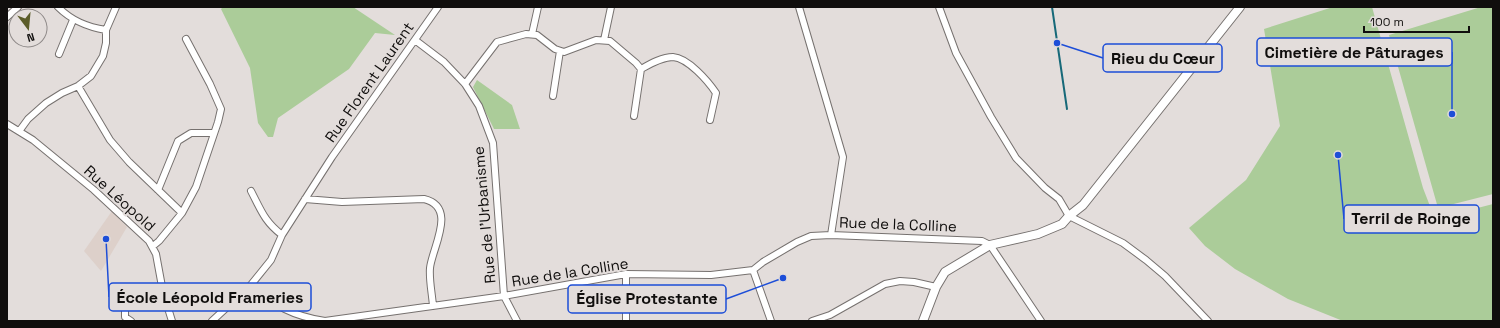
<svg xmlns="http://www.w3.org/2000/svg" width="1500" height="328" font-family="'Space Grotesk',sans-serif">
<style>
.built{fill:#ddd0ca}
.green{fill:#abcc99}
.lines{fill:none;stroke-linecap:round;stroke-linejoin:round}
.stream{stroke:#176979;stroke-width:2}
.minor-casing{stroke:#76716f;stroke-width:8}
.tertiary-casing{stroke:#76716f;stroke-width:10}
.minor{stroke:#fff;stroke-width:6}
.tertiary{stroke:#fff;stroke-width:8}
.labels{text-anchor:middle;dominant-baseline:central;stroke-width:4;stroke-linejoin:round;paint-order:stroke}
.street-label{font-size:15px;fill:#100e0d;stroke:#e3dddb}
.leader{fill:none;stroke:#1d4ed8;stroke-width:1.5}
.callout-dot{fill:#1d4ed8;stroke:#e3dddb;stroke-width:1.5}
.callout{fill:#e3dddb;stroke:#1d4ed8;stroke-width:1.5}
.callout-label{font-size:16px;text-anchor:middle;font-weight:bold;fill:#100e0d}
</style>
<rect width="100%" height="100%" fill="#e3dddb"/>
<path class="built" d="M112 211 127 227 101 271 84 251Z"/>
<path class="green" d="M223 7H353L395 35 375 33 349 69 278 118 273 137H268L258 123 250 68 221 9Z
M1333 7H1372L1423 188 1435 219 1493 204V321H1343L1288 299 1235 269 1205 246 1189 228 1246 180 1280 126 1264 29Z
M1481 7H1493V194L1438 208 1389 35Z
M477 80 512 105 520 129H494L473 87Z"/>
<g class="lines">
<path class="stream" d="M1052 7 1067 109"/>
<defs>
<path id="minor" d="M58 7C72 21 87 27 106 30
M799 7 843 157 831 235
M939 7 956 53 991 117 1016 158 1045 188 1059 199 1069 216 1123 243 1146 260 1165 276 1208 321
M7 17 18 7
M532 34 538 7
M415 40 444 62 465 84 479 106 493 143 504 296 517 321
M604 40 611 7
M59 54 73 20
M465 84 497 42 526 34 537 35 555 49 564 52 596 40 610 41 636 63 641 69C650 64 662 57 673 57 688 58 708 81 716 93L710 120
M78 86 110 140 129 162 182 213
M553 96 560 51
M634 116 641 69
M7 124 33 140 94 190 149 241 156 254 163 292 172 321
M20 130 28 119 46 103 62 93 78 86 91 76 103 56 106 43V30L116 7
M158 190 178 141 191 133H214
M251 191C261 210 264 221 282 235
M305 199 342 202 424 199C458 207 432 248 430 268 429 280 432 293 433 306
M153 246 159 241 182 213 196 187 218 122 221 109 210 84 186 39
M753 270 771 321
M250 286C276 306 292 316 325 321L504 296 626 274 711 275 753 270 763 262 797 242 811 236 831 235 982 241 990 245 1041 321
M125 291V317L131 321
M212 321 250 286 271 260 282 235 332 157 438 7
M626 321V274
M812 321 830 315 885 284 900 281 914 282 936 287"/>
<path id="tertiary" d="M923 321 936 287 945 272 990 245 1038 234 1062 224 1069 216 1083 205 1240 7"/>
</defs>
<use href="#minor" class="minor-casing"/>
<use href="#tertiary" class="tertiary-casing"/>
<use href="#minor" class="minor"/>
<use href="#tertiary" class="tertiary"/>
</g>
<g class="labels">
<g class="street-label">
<text transform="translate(369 82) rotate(-55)">Rue Florent Laurent</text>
<text transform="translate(120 198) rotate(42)">Rue Léopold</text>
<text transform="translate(484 215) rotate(-95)">Rue de l'Urbanisme</text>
<text transform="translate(898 224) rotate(2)">Rue de la Colline</text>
<text transform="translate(570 272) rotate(-9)">Rue de la Colline</text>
</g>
</g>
<path class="leader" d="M1452 114L1452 52M1057 43L1103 58M1338 155L1344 219M106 239L109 297M783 278L726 299"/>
<g class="callout-dot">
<circle cx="1452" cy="114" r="4"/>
<circle cx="1057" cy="43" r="4"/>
<circle cx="1338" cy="155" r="4"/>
<circle cx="106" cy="239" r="4"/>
<circle cx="783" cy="278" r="4"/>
</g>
<g class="callout">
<rect x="1257" y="38" width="195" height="28" rx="4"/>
<rect x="1103" y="44" width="119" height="28" rx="4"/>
<rect x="1344" y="205" width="135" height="28" rx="4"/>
<rect x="109" y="283" width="202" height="28" rx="4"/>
<rect x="568" y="285" width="158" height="28" rx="4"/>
</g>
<g class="callout-label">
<text x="1354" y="58">Cimetière de Pâturages</text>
<text x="1163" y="64">Rieu du Cœur</text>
<text x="1411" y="224">Terril de Roinge</text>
<text x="210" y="303">École Léopold Frameries</text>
<text x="647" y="304">Église Protestante</text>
</g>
<rect width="1500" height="328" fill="none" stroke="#100e0d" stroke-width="16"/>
<g transform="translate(28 28) rotate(164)"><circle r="19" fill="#e3dddb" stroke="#8f8a89"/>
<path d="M0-3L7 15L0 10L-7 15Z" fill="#5b5c29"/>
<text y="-6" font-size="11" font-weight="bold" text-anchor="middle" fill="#100e0d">N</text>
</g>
<path d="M1364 26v6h105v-6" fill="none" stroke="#100e0d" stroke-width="2"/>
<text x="1370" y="26" font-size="12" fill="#100e0d" stroke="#e3dddb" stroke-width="3" paint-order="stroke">100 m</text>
</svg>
